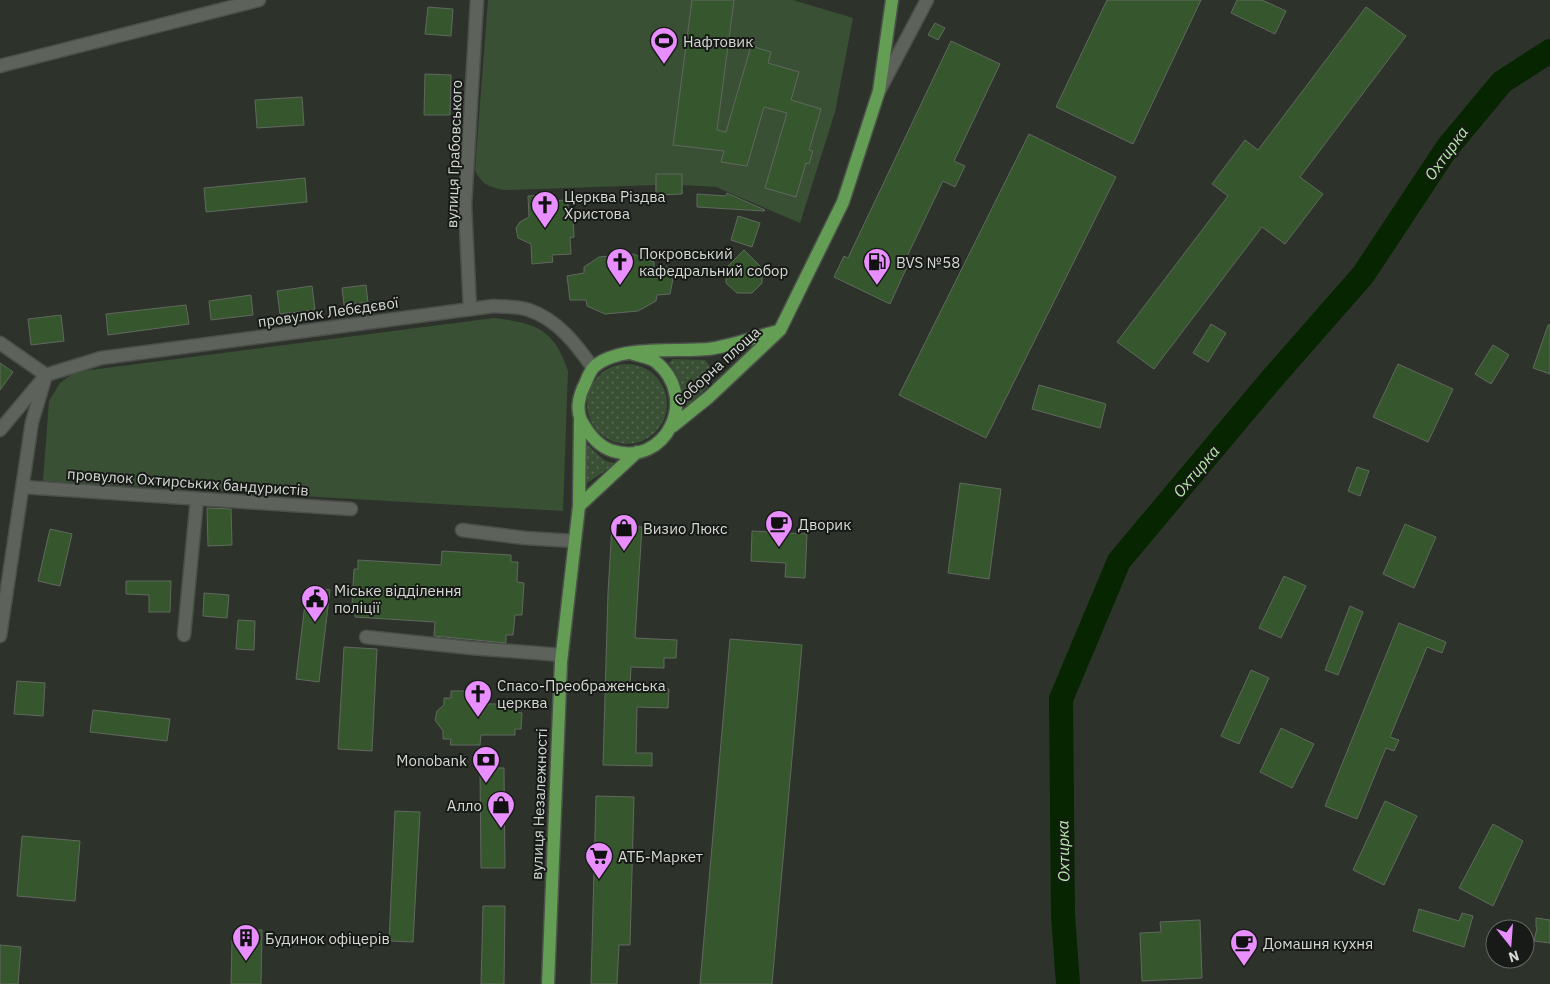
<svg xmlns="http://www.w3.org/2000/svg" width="1550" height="984" font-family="'IBM Plex Sans',sans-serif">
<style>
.grass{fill:url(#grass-dots)}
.park{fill:#3a5035}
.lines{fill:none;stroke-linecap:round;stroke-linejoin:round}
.river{stroke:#062500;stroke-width:24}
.building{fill:#36572e;stroke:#61685f}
.minor-casing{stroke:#4b504a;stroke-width:15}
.tertiary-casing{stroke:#4b504a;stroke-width:15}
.primary-casing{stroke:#4b504a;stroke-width:15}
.minor{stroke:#5d635b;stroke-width:12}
.tertiary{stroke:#5d635b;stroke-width:12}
.primary{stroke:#649e55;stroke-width:12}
.labels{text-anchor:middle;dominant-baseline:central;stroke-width:4;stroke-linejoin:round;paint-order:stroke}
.poi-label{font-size:15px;fill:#d6dad5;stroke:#171a16;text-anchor:start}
.street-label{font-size:15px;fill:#d6dad5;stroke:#171a16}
.water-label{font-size:16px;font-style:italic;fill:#b6eba9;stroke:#171a16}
</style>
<defs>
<pattern id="grass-dots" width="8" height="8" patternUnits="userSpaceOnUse" patternTransform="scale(1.25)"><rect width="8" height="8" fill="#3a5035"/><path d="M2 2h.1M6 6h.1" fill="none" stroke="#566951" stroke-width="1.8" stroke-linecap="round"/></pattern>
</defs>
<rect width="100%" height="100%" fill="#2d332b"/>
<path class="grass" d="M673 359 705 360C723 379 701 393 687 406L682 402C684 386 679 376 669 363Z
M587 404a40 40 0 1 1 80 0a40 40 0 1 1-80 0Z
M586 443 604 460 615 464 584 485Z"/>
<path class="park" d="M488 0H793L853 18 835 112 800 223 716 187 683 185V194L656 195 655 185 505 190C489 187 482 185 475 170Z
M494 318C535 323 554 328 568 371L563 511 43 481 49 401 60 383 75 372Z"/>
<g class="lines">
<path class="river" d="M1068 984 1063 915 1061 699 1119 561 1270 381 1363 275 1447 148 1502 82 1550 51"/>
</g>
<path class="building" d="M692 0H734L717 130 726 132 751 46 771 52 768 63 799 72 791 100 821 109 809 150 813 151 809 164 806 163 796 197 765 188 787 113 764 107 747 166 721 162 724 151 673 145Z
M1107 0H1201L1133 144 1056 107Z
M1237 0H1262L1286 11 1275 34 1231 13Z
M428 7 453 9 451 36 425 34Z
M1366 7 1406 36 1300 177 1323 194 1285 244 1262 227 1154 369 1117 342 1228 196 1212 184 1245 140 1258 150Z
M935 23 945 28 938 40 928 35Z
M951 41 1000 64 954 161 965 166 955 187 943 181 903 265 907 267 890 304 834 277 844 256 848 258Z
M425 74 451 75 450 115H424Z
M302 97 304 125 257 128 255 100Z
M1029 134 1116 177 986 438 899 395Z
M656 174H682V194L656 195Z
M305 178 307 202 206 212 204 188Z
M727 193 765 210 764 211 697 207V194L726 196Z
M549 195V201L568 200V217H573L574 237 570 238 571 254 552 255 553 262 532 264 531 244 518 238 516 228 520 222 529 217 528 196Z
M738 216 760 223 752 247 731 240Z
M744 250 762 268V283L752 293H737L726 283V268Z
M633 254 654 262V268L668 267 673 279 670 294 657 295 656 301 638 311 605 314 587 306 586 300H570L567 276 584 273V267L599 257Z
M366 285 368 302 344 305 342 288Z
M312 286 315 310 280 314 277 291Z
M251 295 253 315 211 320 209 301Z
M186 305 189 324 108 335 106 314Z
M61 315 64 341 31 345 28 319Z
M1211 324 1226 333 1208 362 1193 353Z
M1548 325H1550V374L1533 368Z
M1493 345 1509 355 1491 384 1475 374Z
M0 363 13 372 0 390Z
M1398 364 1453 389 1428 442 1373 417Z
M1039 385 1106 404 1100 428 1032 409Z
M1357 467 1369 471 1360 496 1348 491Z
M960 483 1001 489 989 579 948 573Z
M207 508 231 509 232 545 208 546Z
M1405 524 1436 537 1414 588 1383 574Z
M612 525 642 527 635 638 677 640 676 658H664V668L631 667 630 687 669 689 668 708 637 707 636 753H652V766L603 765 608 593Z
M50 529 72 534 60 586 38 581Z
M752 531 807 534 805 578 785 577 786 563 751 561Z
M442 551 511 555V562H518L517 582 524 583 522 615H515L513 635H506V643L434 636 435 622 355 617V605L352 604 354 569H358V560L441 565Z
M1284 576 1306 586 1281 638 1259 628Z
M126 581H171L170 612H149V595L126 594Z
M307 587 330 590 319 682 296 679Z
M204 593 229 595 227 618 203 616Z
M1350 606 1363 612 1338 675 1325 670Z
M238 620 255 621 254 650 236 649Z
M1399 623 1446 642 1442 653 1427 647 1390 737 1399 740 1394 751 1386 748 1357 819 1325 806Z
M730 639 802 645 772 984H700Z
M344 647 377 649 372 751 338 749Z
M1251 670 1269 678 1239 744 1221 736Z
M17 681 45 683 43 716 14 714Z
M451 691H481V704H516V712L522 713 521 729H515V735H481L480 745H450L451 739H443V731L435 720 437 711 444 705V698H451Z
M93 710 170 719 167 741 90 732Z
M1281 728 1314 744 1292 788 1260 772Z
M480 768H504L505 868H481Z
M596 796 634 797 630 945H619L617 984H591Z
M1385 801 1417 816 1384 885 1353 870Z
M395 811 420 812 413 942 389 941Z
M1493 824 1523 841 1493 906 1459 888Z
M22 836 80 841 75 901 17 896Z
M483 906H505L504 984H481Z
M1419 909 1459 921 1462 913 1473 916 1464 947 1413 931Z
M1536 918 1550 920V943L1534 941 1537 928 1536 927Z
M1200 920 1202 978 1142 981 1140 933 1161 932 1160 922Z
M241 930H262L261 984H231L232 940H241Z
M0 945 21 947 18 984H0Z"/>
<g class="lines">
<defs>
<path id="minor" d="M0 66 259 0
M470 309 465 205 477 0
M0 343 46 375 0 430
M23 487 351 509
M462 530 525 538 574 541
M184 635 197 499
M366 637 471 648 562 655"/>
<path id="tertiary" d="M880 89 927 0
M0 636 32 422 46 375 101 358 494 306C505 307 519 306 529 310 558 320 576 344 593 368"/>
<path id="primary" d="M631 353C638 356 650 357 656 362 700 398 666 467 613 451 599 447 588 433 581 420 576 409 579 395 585 384 587 379 590 371 594 367 617 345 676 352 708 349 731 346 755 337 778 331
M673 426 709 397 780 330 843 202 879 91 892 0
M579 506 637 452
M548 984 561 662 579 506 580 419"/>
</defs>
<use href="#minor" class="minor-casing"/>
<use href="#tertiary" class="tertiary-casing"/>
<use href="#primary" class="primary-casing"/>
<use href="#minor" class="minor"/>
<use href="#tertiary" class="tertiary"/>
<use href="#primary" class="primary"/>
</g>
<defs>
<symbol id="stadium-pin" viewBox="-11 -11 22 30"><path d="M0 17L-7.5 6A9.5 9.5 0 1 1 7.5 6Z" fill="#e98efe" stroke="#171a16"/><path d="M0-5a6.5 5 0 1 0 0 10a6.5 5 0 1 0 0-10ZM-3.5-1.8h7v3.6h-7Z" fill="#111"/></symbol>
<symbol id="church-pin" viewBox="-11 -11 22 30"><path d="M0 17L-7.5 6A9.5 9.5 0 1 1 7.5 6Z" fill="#e98efe" stroke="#171a16"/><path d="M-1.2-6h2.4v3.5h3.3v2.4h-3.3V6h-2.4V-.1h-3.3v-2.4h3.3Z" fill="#111"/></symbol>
<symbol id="fuel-pin" viewBox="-11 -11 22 30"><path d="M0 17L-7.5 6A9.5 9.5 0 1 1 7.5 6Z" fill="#e98efe" stroke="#171a16"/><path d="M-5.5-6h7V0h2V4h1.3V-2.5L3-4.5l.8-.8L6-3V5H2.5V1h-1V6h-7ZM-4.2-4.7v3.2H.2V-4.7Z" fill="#111"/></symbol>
<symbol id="cafe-pin" viewBox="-11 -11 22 30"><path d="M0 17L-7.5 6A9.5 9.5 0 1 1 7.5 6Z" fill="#e98efe" stroke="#171a16"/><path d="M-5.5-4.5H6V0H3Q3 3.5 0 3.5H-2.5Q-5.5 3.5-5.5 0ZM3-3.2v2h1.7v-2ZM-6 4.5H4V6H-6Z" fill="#111"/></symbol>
<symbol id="shop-pin" viewBox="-11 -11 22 30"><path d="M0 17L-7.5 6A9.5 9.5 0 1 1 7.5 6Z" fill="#e98efe" stroke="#171a16"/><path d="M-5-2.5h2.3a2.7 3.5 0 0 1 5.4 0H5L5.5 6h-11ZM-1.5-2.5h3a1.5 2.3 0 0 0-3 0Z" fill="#111"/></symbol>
<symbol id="civic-pin" viewBox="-11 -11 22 30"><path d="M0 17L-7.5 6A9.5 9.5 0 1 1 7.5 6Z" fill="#e98efe" stroke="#171a16"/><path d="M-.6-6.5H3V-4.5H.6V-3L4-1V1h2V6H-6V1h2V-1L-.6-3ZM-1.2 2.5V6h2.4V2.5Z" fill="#111"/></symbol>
<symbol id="bank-pin" viewBox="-11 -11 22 30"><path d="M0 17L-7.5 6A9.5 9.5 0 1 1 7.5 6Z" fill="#e98efe" stroke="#171a16"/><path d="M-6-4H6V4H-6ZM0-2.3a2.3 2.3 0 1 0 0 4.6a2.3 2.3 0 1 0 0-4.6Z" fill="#111"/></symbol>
<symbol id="supermarket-pin" viewBox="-11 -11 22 30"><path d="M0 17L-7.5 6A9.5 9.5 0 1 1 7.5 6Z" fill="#e98efe" stroke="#171a16"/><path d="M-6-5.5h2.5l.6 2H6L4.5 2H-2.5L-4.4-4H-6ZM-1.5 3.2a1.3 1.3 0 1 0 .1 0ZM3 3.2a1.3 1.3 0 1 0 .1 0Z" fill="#111"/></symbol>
<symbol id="building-pin" viewBox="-11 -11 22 30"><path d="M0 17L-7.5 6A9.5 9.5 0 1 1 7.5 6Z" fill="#e98efe" stroke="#171a16"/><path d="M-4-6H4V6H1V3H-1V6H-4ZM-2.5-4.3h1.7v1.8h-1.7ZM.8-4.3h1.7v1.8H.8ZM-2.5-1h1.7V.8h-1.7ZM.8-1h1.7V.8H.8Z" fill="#111"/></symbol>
</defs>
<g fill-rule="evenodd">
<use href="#stadium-pin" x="648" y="25" width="32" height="43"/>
<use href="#church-pin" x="529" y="189" width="32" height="43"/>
<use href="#church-pin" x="604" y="246" width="32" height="43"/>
<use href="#fuel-pin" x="861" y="246" width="32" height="43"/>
<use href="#cafe-pin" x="763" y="508" width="32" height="43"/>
<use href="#shop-pin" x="608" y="512" width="32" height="43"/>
<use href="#civic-pin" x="299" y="583" width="32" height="43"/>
<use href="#church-pin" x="462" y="678" width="32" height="43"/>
<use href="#bank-pin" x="470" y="744" width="32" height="43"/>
<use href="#shop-pin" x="485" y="789" width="32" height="43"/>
<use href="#supermarket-pin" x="583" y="840" width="32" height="43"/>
<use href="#building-pin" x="230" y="922" width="32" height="43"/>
<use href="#cafe-pin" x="1228" y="927" width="32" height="43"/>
</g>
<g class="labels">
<g class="poi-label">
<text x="683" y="41">Нафтовик</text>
<text x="564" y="196">Церква Різдва<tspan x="564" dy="17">Христова</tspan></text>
<text x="639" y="253">Покровський<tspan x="639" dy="17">кафедральний собор</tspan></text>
<text x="896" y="262">BVS №58</text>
<text x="798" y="524">Дворик</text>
<text x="643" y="528">Визио Люкс</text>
<text x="334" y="590">Міське відділення<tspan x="334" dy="17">поліції</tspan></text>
<text x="497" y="685">Спасо-Преображенська<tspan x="497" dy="17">церква</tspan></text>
<text x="467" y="760" text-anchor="end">Monobank</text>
<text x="482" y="805" text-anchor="end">Алло</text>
<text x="618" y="856">АТБ-Маркет</text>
<text x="265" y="938">Будинок офіцерів</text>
<text x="1263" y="943">Домашня кухня</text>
</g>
<g class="street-label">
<text transform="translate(454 154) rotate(-88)">вулиця Грабовського</text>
<text transform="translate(328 312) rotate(-8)">провулок Лебєдєвої</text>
<text transform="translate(717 366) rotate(-42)">Соборна площа</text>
<text transform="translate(188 482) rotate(4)">провулок Охтирських бандуристів</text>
<text transform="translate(539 804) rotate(-88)">вулиця Незалежності</text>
</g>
<g class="water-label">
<text transform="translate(1446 153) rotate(-54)">Охтирка</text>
<text transform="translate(1196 471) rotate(-50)">Охтирка</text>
<text transform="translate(1063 851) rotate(-91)">Охтирка</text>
</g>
</g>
<g transform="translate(1510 944) rotate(163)"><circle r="24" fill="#171a16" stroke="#636762"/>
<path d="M0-4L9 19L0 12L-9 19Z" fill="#e98efe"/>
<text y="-8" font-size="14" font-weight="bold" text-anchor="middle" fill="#d6dad5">N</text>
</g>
</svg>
